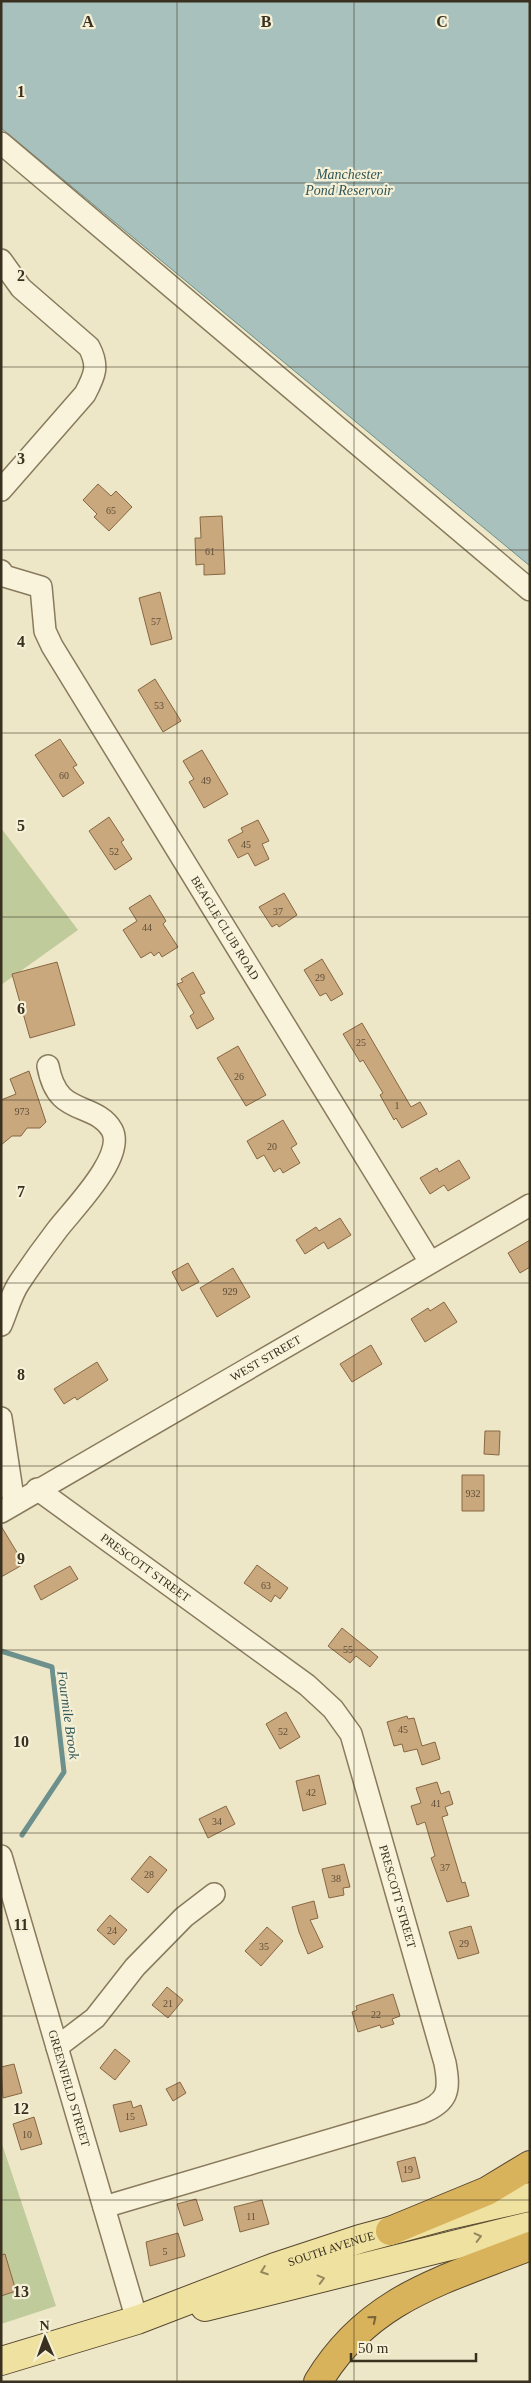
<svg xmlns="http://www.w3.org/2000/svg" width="531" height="2383" font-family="Georgia,serif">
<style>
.green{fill:#bfcb9b}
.water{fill:#a8c1bd;stroke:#6e908c}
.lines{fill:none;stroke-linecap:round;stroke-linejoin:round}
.stream{stroke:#6e908c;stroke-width:5}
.building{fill:#caa87e;stroke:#876743}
.minor-casing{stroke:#897a5d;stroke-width:24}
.major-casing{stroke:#574730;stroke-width:30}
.highway-casing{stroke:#574730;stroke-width:30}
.minor{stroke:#f8f3da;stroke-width:21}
.major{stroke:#efe1a0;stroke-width:28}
.highway{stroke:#d9b35b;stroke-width:28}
.oneway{stroke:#948860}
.oneway2{stroke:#796438}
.grid{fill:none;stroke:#393020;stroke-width:1;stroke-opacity:0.55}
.labels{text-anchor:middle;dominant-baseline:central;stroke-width:4.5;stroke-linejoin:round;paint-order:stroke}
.number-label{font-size:10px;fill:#5d4e38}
.street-label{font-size:12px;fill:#393020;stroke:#f5f0d6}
.water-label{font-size:14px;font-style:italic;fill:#305658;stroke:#f5f0d6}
.grid-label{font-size:16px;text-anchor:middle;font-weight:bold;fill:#393020;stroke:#f5f0d6;stroke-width:4.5;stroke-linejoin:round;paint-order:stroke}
</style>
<rect width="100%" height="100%" fill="#ede7c7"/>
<path class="green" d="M1 828 78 930 1 985Z
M1 2141 56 2306 1 2324Z"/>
<path class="water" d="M1 1H530V566L1 128Z"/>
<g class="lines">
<path class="stream" d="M1 1651 52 1667 64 1772 22 1835"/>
</g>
<path class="building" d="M98 484 111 496 116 491 132 507 109 531 94 517 97 514 83 500Z
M222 516 225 574 204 575V564L196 565 195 538H201L200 517Z
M160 592 172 639 151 645 139 598Z
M155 679 181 721 163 732 138 690Z
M60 739 77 765 73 767 84 783 63 797 35 755Z
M202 750 228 794 204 808 189 782 194 779 183 761Z
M109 817 124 840 121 842 132 859 115 870 89 831Z
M258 820 269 841 262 844 269 859 255 866 248 853 238 858 228 840 243 832 241 828Z
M284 893 297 915 279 927 277 924 272 927 259 907Z
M150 895 166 921 163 924 178 947 162 957 159 952 154 956 151 952 141 958 123 930 137 921 129 908Z
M322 959 343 994 331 1001 326 993 320 996 304 970Z
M57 962 75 1025 30 1038 12 974Z
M193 972 205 993 200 995 214 1019 197 1029 190 1016 194 1013 177 984 183 982 181 979Z
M362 1023 411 1107 420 1102 427 1114 402 1128 396 1118 394 1120 380 1095 383 1093 363 1060 360 1062 343 1034Z
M238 1046 266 1095 246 1106 217 1058Z
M29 1071 46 1122 40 1128H27L21 1136H12L1 1145V1100L16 1094 10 1079Z
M283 1120 297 1144 291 1148 300 1163 283 1173 280 1168 274 1172 264 1155 257 1159 247 1141Z
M459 1160 470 1178 448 1191 444 1185 430 1194 420 1178 437 1168 439 1172Z
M340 1218 351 1235 328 1249 324 1242 305 1254 296 1240 316 1227 319 1231Z
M530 1240V1267L520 1273 508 1253Z
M188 1263 199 1282 182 1291 172 1272Z
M233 1268 250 1297 217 1317 200 1288Z
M444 1302 457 1322 425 1342 411 1319 428 1308 430 1311Z
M371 1345 382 1364 352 1382 340 1364Z
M97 1362 108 1380 77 1400 75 1397 64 1404 54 1389Z
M485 1431H500L499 1455 484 1454Z
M462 1475H484V1511H462Z
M1 1526 24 1564 1 1577Z
M257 1565 288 1588 280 1599 275 1595 271 1602 244 1583Z
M70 1566 78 1579 41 1600 34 1586Z
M342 1628 378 1657 370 1667 356 1656 350 1663 328 1646Z
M286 1712 300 1737 280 1749 266 1724Z
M407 1716 408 1719 414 1718 422 1746 435 1742 440 1759 422 1765 417 1749 404 1752 402 1744 394 1746 387 1722Z
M319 1775 326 1804 303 1811 296 1781Z
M437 1782 441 1794 449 1791 453 1804 445 1807 448 1815 442 1817 462 1883 465 1882 469 1896 447 1902 431 1858 435 1856 425 1822 417 1825 411 1806 421 1803 416 1788Z
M226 1806 235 1824 208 1838 199 1819Z
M150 1856 167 1870 148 1893 131 1879Z
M344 1864 350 1887 343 1888 344 1895 329 1898 322 1869Z
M314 1901 318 1918 310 1920 323 1947 308 1954 299 1932 292 1907Z
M110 1915 127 1930 114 1945 97 1930Z
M471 1926 479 1953 458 1959 449 1932Z
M267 1927 283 1941 261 1966 245 1951Z
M167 1987 183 2000 168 2018 152 2005Z
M393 1994 400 2016 392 2019 394 2024 381 2028 380 2025 358 2032 352 2012 357 2010 356 2006Z
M115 2049 130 2061 115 2080 100 2068Z
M14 2064 22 2093 3 2098 1 2067Z
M180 2082 186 2093 173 2101 166 2089Z
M131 2101 133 2108 141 2105 147 2125 120 2132 113 2105Z
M34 2117 42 2144 21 2150 13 2124Z
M415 2157 420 2178 402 2182 397 2162Z
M196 2199 203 2220 184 2226 177 2204Z
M262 2200 269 2224 240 2232 234 2207Z
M178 2233 185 2256 150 2266 146 2242Z
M5 2254 16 2291 1 2296V2255Z"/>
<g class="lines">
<defs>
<g id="minor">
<path d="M1 143 530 590"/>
<path d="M1 260 21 288 89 347C99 366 95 375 85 394L1 490"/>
<path id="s1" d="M1 571 4 576 41 587 45 631 52 646 430 1262"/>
<path d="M1 1325C7 1311 11 1295 19 1283 31 1265 44 1247 57 1230 72 1210 126 1157 112 1130 101 1110 76 1111 62 1097 53 1088 50 1077 48 1066"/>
<path d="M1 1418 14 1504"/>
<path id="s2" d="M37 1489 307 1685 333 1709 351 1734 445 2063C450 2090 449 2102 421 2113L104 2207"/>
<path id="s3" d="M1 1512 530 1205"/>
<path id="s4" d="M1 1856 137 2320"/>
<path d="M57 2047 95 2018 135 1967 184 1917 214 1894"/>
</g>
<g id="major">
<path d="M205 2307 530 2226"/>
<path id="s5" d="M1 2361 137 2320 275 2267 360 2239 449 2215 530 2197"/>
</g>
<path id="highway" d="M390 2231 487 2191 530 2165
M318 2382C369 2297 445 2280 530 2246"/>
</defs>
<use href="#minor" class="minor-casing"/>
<use href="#major" class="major-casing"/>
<use href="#highway" class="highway-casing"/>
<use href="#minor" class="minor"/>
<use href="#major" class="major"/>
<use href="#highway" class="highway"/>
</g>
<defs><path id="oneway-chevron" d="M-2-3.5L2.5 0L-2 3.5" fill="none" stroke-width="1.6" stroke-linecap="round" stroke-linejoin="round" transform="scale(1.25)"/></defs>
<g class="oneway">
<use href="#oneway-chevron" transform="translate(478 2237) rotate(-14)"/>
<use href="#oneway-chevron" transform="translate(264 2271) rotate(160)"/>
<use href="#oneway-chevron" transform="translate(321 2279) rotate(-15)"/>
</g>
<use class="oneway2" href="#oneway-chevron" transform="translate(373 2319) rotate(-39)"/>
<path class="grid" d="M177 1V2382M354 1V2382M1 183H530M1 367H530M1 550H530M1 733H530M1 917H530M1 1100H530M1 1283H530M1 1466H530M1 1650H530M1 1833H530M1 2016H530M1 2200H530"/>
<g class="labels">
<g class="number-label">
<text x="111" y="510">65</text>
<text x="210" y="551">61</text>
<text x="156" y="621">57</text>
<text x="159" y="705">53</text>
<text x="64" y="775">60</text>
<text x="206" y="780">49</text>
<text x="246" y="844">45</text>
<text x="114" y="851">52</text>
<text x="278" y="911">37</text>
<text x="147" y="927">44</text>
<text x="320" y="977">29</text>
<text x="361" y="1042">25</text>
<text x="239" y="1076">26</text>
<text x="397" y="1105">1</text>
<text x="22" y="1111">973</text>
<text x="272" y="1146">20</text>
<text x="230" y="1291">929</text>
<text x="473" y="1493">932</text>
<text x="266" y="1585">63</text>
<text x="348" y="1649">55</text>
<text x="403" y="1729">45</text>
<text x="283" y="1731">52</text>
<text x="311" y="1792">42</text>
<text x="436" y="1803">41</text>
<text x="217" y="1821">34</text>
<text x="445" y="1867">37</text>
<text x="149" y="1874">28</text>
<text x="336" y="1878">38</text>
<text x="112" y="1930">24</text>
<text x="464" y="1943">29</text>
<text x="264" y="1946">35</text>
<text x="168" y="2003">21</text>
<text x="376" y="2014">22</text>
<text x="130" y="2116">15</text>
<text x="27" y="2134">10</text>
<text x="408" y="2169">19</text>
<text x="251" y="2216">11</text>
<text x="165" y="2251">5</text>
</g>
<g class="street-label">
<text stroke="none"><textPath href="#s1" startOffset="436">BEAGLE CLUB ROAD</textPath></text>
<text stroke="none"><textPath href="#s3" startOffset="306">WEST STREET</textPath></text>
<text stroke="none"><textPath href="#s2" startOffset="134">PRESCOTT STREET</textPath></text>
<text stroke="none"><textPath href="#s2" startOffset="569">PRESCOTT STREET</textPath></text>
<text stroke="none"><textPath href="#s4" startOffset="242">GREENFIELD STREET</textPath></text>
<text stroke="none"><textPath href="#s5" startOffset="349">SOUTH AVENUE</textPath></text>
</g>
<g class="water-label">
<text x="349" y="174">Manchester<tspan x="349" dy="16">Pond Reservoir</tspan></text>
<text transform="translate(68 1715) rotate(82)">Fourmile Brook</text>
</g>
</g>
<g class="grid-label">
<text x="88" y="27">A</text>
<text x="266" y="27">B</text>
<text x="442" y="27">C</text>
<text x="21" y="97">1</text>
<text x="21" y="281">2</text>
<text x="21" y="464">3</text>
<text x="21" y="647">4</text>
<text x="21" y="831">5</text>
<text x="21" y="1014">6</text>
<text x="21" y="1197">7</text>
<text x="21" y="1380">8</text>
<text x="21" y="1564">9</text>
<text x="21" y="1747">10</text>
<text x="21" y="1930">11</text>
<text x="21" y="2114">12</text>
<text x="21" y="2297">13</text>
</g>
<rect width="531" height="2383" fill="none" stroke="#393020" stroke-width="5"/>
<g transform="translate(45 2338) rotate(358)" stroke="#f5f0d6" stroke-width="4" paint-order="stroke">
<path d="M0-4L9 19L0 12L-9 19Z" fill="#393020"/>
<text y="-8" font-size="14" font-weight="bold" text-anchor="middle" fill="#393020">N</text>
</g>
<path d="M351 2353v8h125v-8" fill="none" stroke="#393020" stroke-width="2.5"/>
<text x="358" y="2353" font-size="15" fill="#393020" stroke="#f5f0d6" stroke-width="4" paint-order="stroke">50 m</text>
</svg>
